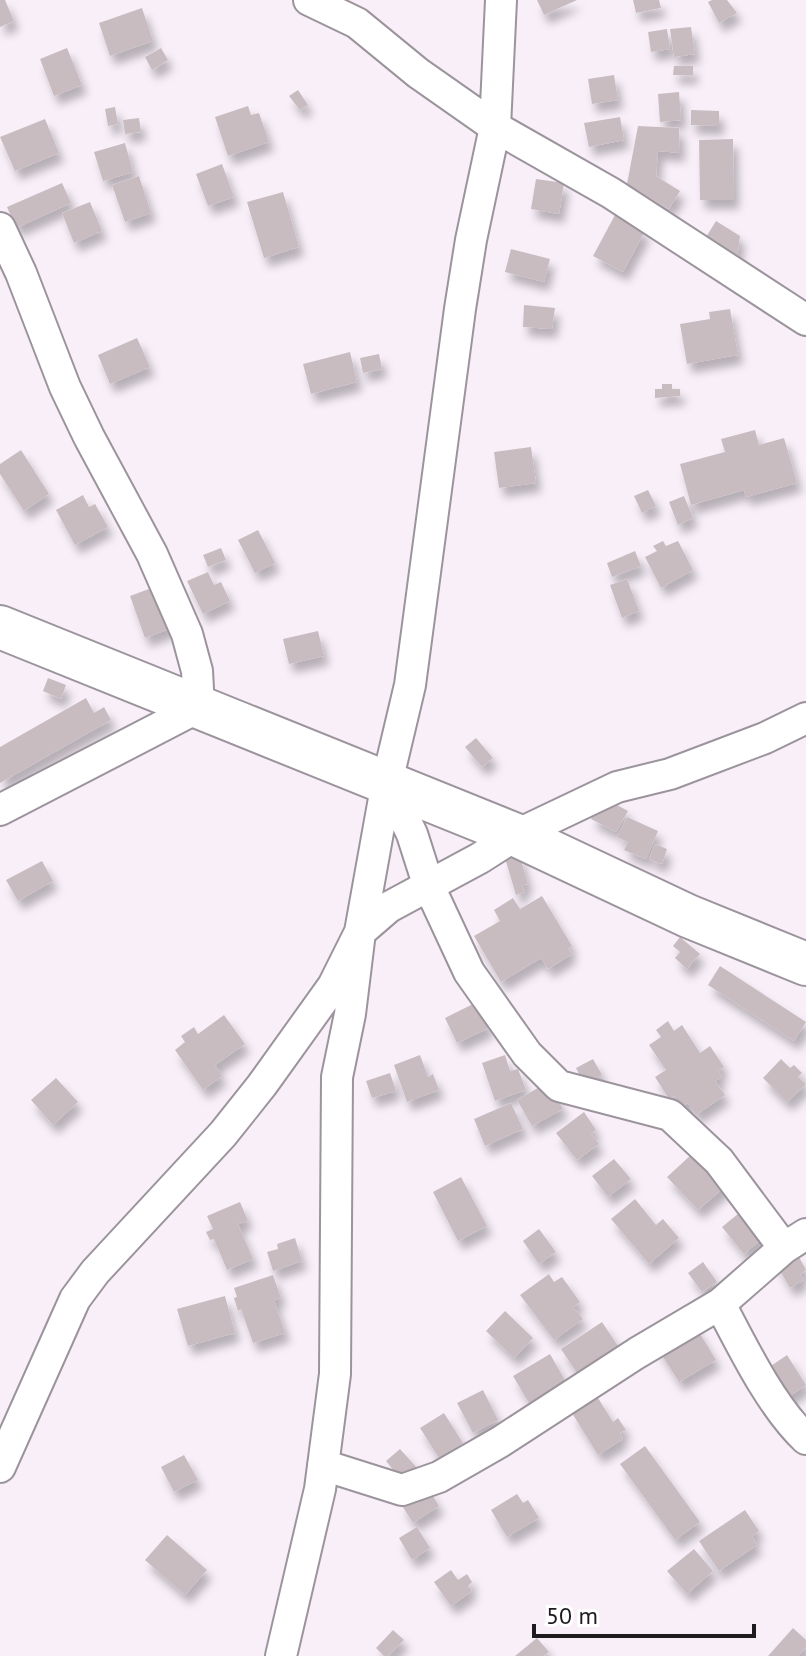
<svg xmlns="http://www.w3.org/2000/svg" width="806" height="1656" font-family="'PT Sans',sans-serif">
<style>
.building{fill:#c8bcc1;filter:url(#shadow)}
.lines{fill:none;stroke-linecap:round;stroke-linejoin:round}
.street-casing{stroke:#9c949c;stroke-width:34}
.secondary-casing{stroke:#9c949c;stroke-width:46}
.street{stroke:#fff;stroke-width:30}
.secondary{stroke:#fff;stroke-width:42}
</style>
<defs>
<filter id="shadow"><feDropShadow dx="5" dy="9" stdDeviation="4" flood-color="#0004"/></filter>
</defs>
<rect width="100%" height="100%" fill="#f8eff8"/>
<path class="building" d="M0 0H5L14 21 0 27Z
M537 0H577L544 15Z
M633 0H659L661 8 636 13Z
M712 0H727L737 13 719 23 708 2Z
M142 8 153 41 110 56 99 23Z
M691 27 695 54 674 57 670 29Z
M667 29 670 49 651 52 648 32Z
M67 48 82 85 54 96 40 59Z
M161 48 168 60 152 70 145 57Z
M674 66H693V75H673Z
M614 75 618 100 592 104 588 79Z
M298 90 308 105 300 110 289 96Z
M679 92 681 120 660 122 658 94Z
M248 106 251 115 259 113 269 142 228 156 215 117Z
M115 107 118 124 108 126 105 109Z
M691 110 719 111V126L691 125Z
M620 117 624 140 589 147 584 123Z
M139 118 141 132 125 134 123 120Z
M45 119 59 153 15 171 0 137Z
M638 126 679 128 680 153 658 151 656 176 680 191 669 209 627 184Z
M733 139 734 200H700L699 140Z
M125 143 133 172 103 181 94 152Z
M222 164 234 197 208 206 196 174Z
M139 176 151 213 125 222 112 185Z
M536 179 564 183 559 214 531 209Z
M62 183 71 203 16 228 7 207Z
M283 192 299 247 264 258 247 202Z
M90 202 102 231 74 243 62 213Z
M615 215 645 231 623 272 593 256Z
M716 221 740 236 737 258 706 237Z
M511 249 550 259 544 282 505 272Z
M524 305 555 308 552 329 523 327Z
M730 309 738 355 687 364 680 324 710 319 709 312Z
M137 338 150 367 110 384 98 355Z
M350 352 357 382 311 394 303 364Z
M379 354 382 369 363 373 360 358Z
M662 384H672V389H680V396L655 398V389H662Z
M755 430 759 445 784 438 797 483 746 497 744 490 691 505 680 464 725 452 721 439Z
M531 447 536 483 499 488 494 452Z
M21 450 49 494 24 511 0 474V464Z
M648 490 656 506 642 513 634 496Z
M83 495 89 507 95 504 108 527 75 545 56 510Z
M684 496 693 518 678 525 669 502Z
M258 530 275 563 255 573 238 540Z
M663 541 666 546 678 541 693 570 661 588 645 557 657 551 653 546Z
M221 548 226 560 208 567 203 555Z
M635 551 641 566 612 577 607 563Z
M208 572 214 585 221 582 230 601 203 614 187 581Z
M627 579 639 611 622 618 610 585Z
M157 586 172 628 145 638 130 596Z
M318 631 324 656 289 664 283 639Z
M48 678 66 685 61 699 43 691Z
M86 698 94 713 104 707 111 720 0 783V747Z
M476 738 493 758 482 767 465 747Z
M602 797 628 811 616 832 591 819Z
M627 817 658 831 646 859 624 850 628 842 617 837Z
M655 844 667 849 662 864 649 859Z
M519 854 528 884 522 885 525 892 516 895 505 858Z
M42 861 53 881 18 901 6 880Z
M542 896 572 946 568 949 572 954 548 969 541 958 501 982 474 936 500 921 494 910 513 898 520 909Z
M680 937 700 954 687 969 675 958 680 952 673 946Z
M720 966 806 1022 794 1041 708 985Z
M477 1002 489 1028 457 1043 445 1018Z
M224 1015 245 1044 215 1065 222 1076 203 1090 175 1050 185 1042 181 1036 194 1027 198 1034Z
M668 1021 674 1031 682 1025 700 1053 710 1046 724 1067 718 1071 722 1077 715 1081 725 1095 696 1115 688 1103 681 1107 674 1096 669 1099 655 1077 666 1070 649 1045 661 1037 656 1030Z
M420 1055 428 1077 433 1074 439 1090 407 1102 394 1065Z
M505 1055 510 1071 518 1069 526 1090 495 1101 482 1063Z
M593 1059 602 1075 584 1084 576 1068Z
M781 1059 790 1068 794 1065 802 1073 798 1077 806 1084 787 1102 763 1078Z
M390 1073 396 1091 372 1098 366 1081Z
M56 1078 78 1102 53 1125 31 1100Z
M548 1082 563 1109 532 1126 517 1100Z
M511 1103 523 1129 485 1146 474 1119Z
M584 1112 596 1130 591 1134 599 1144 577 1160 556 1133Z
M692 1154 706 1170 710 1166 727 1185 698 1210 667 1177Z
M614 1159 631 1179 608 1197 592 1176Z
M461 1177 487 1226 458 1241 433 1192Z
M635 1199 656 1225 663 1219 679 1238 649 1264 611 1219Z
M240 1202 248 1221 238 1224 253 1259 227 1270 214 1239 210 1240 206 1232 213 1229 207 1216Z
M744 1209 765 1236 744 1254 722 1227Z
M539 1229 556 1252 539 1264 523 1241Z
M295 1238 302 1261 273 1271 267 1252 278 1249 277 1244Z
M790 1253 794 1260 799 1257 806 1270 800 1274 804 1280 790 1288 775 1262Z
M703 1262 717 1282 702 1292 688 1273Z
M549 1274 554 1282 562 1277 580 1302 573 1307 583 1319 554 1340 520 1295Z
M273 1275 281 1298 274 1300 285 1333 253 1343 241 1309 238 1311 234 1298 237 1297 234 1288Z
M225 1296 235 1333 188 1346 177 1309Z
M505 1311 533 1338 514 1358 486 1331Z
M602 1322 618 1346 577 1373 561 1349Z
M694 1324 716 1360 679 1382 656 1346Z
M550 1354 566 1382 529 1403 513 1376Z
M787 1355 806 1385 784 1400 765 1370Z
M483 1390 498 1420 473 1433 457 1403Z
M598 1398 613 1422 618 1418 626 1430 620 1433 623 1439 598 1455 572 1413Z
M444 1413 463 1443 439 1458 420 1428Z
M645 1446 700 1522 675 1540 620 1464Z
M400 1449 418 1469 403 1482 386 1461Z
M184 1455 198 1480 174 1492 161 1467Z
M428 1488 439 1506 413 1523 401 1504Z
M517 1494 523 1503 528 1500 539 1518 507 1537 491 1510Z
M745 1510 759 1531 752 1536 757 1545 719 1571 699 1541Z
M417 1527 430 1548 412 1560 399 1538Z
M167 1535 207 1570 185 1595 145 1560Z
M694 1549 713 1571 687 1594 667 1571Z
M451 1570 458 1580 467 1574 472 1582 468 1586 472 1591 451 1606 434 1582Z
M793 1628 806 1640V1647L798 1656H768Z
M393 1630 404 1640 388 1656H384L376 1648Z
M537 1638 549 1652 543 1656H515Z"/>
<g class="lines">
<defs>
<path id="street" d="M309 0 357 23 418 73 495 127 611 193 806 320
M0 228 21 273 65 387 89 437 152 554 187 634 197 671 199 707 0 810
M387 782 412 834 428 884 469 972 527 1054 559 1086 670 1115 719 1161 784 1248
M720 1304C742 1346 771 1406 806 1439
M323 1465 402 1490 439 1477 500 1442 637 1353 720 1304 784 1248 806 1234
M0 1467 75 1299 95 1272 223 1134 262 1085 333 986 360 932 389 907 480 858 516 835 617 787 670 774 765 738 806 718
M281 1656 320 1489 335 1374 337 1077 350 1014 360 932 387 782 410 685 460 309 471 240 495 127 501 0"/>
<path id="secondary" d="M0 627 516 835 688 916 806 964"/>
</defs>
<use href="#street" class="street-casing"/>
<use href="#secondary" class="secondary-casing"/>
<use href="#street" class="street"/>
<use href="#secondary" class="secondary"/>
</g>
<path d="M534 1624v12h220v-12" fill="none" stroke="#1e1b1e" stroke-width="4"/>
<text x="546" y="1624" font-size="24" fill="#1e1b1e" stroke="#ffffff" stroke-width="6" paint-order="stroke">50 m</text>
</svg>
